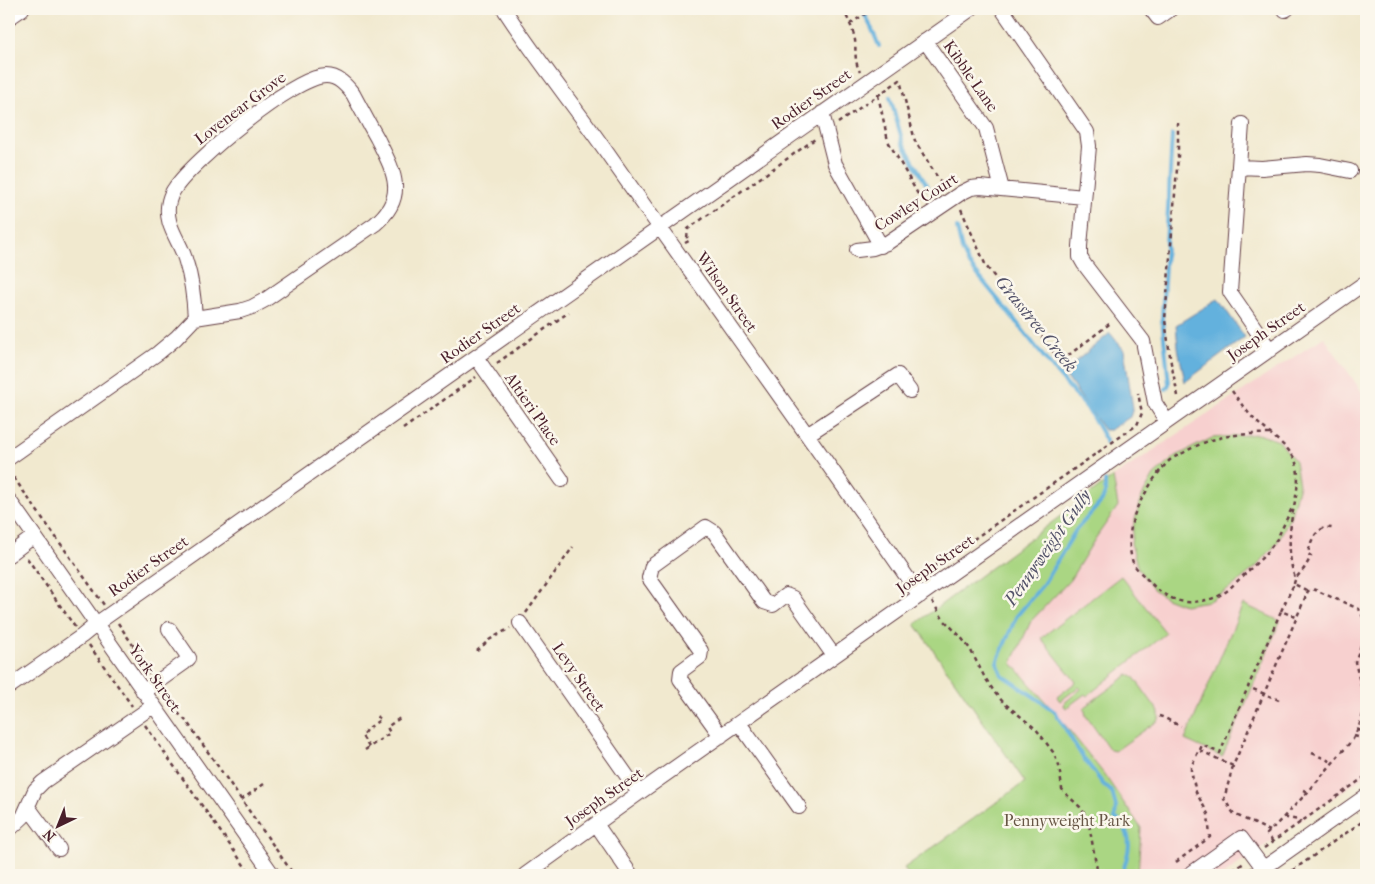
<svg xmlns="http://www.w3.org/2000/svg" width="1375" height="884" font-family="'IM FELL French Canon',serif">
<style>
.built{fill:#f7d0cf}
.green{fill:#aad683;stroke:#7a7a57}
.water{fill:#63b1dd;stroke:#566884}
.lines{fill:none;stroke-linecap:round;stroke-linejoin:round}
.stream{stroke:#63b1dd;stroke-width:4}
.minor-casing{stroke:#633d44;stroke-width:16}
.path{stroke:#633d44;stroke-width:2.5;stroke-dasharray:4 4;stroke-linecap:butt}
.minor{stroke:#fff;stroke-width:14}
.labels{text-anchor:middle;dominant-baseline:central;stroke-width:5;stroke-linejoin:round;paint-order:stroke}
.street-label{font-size:16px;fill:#4a1f2b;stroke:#fbf7ec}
.park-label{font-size:16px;fill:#675645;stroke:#fbf7ec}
.water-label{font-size:18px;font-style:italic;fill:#535269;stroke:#fbf7ec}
</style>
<rect width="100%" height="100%" fill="#fbf7ec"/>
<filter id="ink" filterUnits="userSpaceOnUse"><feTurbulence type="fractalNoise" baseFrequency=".02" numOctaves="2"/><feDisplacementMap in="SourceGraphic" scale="10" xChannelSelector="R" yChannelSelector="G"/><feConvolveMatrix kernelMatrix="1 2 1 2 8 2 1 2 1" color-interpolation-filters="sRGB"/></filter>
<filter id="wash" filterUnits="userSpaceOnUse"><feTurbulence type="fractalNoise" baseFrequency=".0096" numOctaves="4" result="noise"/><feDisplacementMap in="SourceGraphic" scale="20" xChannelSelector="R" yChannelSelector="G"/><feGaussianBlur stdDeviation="1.12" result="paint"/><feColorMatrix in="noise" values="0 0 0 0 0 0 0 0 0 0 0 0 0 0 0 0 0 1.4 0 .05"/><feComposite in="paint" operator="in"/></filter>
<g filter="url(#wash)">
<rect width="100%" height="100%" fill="#f1e9cf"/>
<path class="built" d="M1324 337 1366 398V775L1223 875H1138L1141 828 1104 774 1062 721 1012 663 1031 621 1070 580 1095 539 1118 506 1113 477Z"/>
<path class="green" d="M1258 434 1279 441 1295 461 1299 485 1291 515 1277 543 1256 567 1229 589 1209 601 1184 605 1166 598 1153 589 1138 569 1131 543 1134 523 1142 496 1154 475 1176 456 1212 438Z
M1113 477 1118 506 1095 539 1070 580 1031 621 1012 663 1062 721 1104 774 1141 828 1138 875H909L904 868 1025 782 915 624Z
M1121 576 1166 633 1087 696 1085 694 1066 708 1063 704 1081 689 1079 687 1060 701 1057 697 1076 682 1041 638Z
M1243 604 1280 621 1244 707 1222 757 1185 740Z
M1128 675 1133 676 1159 712V720L1115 751 1110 750 1086 716 1084 707Z"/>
<path class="water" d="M1218 299 1245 337 1185 382 1178 348 1176 325Z
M1110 333 1124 350 1133 408 1130 417 1110 430H1104L1063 372Z"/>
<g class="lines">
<path class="stream" d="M862 9 871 27 879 46
M890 97 903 143 929 189
M957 228 962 250 968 263 1014 319 1054 370 1087 408 1106 440 1105 443
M1166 389 1169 384 1162 319 1172 135
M1105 481V493L1102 501 1076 530 1044 583 1016 617 997 662 1002 675 1036 698 1055 712 1082 756 1103 784 1112 792 1116 806 1115 818C1118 820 1122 823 1124 827 1134 843 1126 859 1122 875"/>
</g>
</g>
<g filter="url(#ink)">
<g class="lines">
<defs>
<path id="minor" d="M504 9C534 56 570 100 603 147 708 297 816 445 920 596
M1002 9 1087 132 1089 146 1080 246V257L1084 264 1143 341 1155 403 1167 422
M1151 9 1158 18 1171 9
M1285 10 1287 9
M9 18 22 9
M925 41 986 128 1002 189
M822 113 835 164 881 246
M1242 124 1230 292 1270 350
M1239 167 1262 168 1307 164 1320 165 1350 171
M857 250 873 248 887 243 961 193 971 188 980 187 1084 197
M476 357 562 480
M807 435 898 375 910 391
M9 458 158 353 176 338 195 318 240 311 252 307 265 300 375 224C409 196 393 170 377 138 369 124 361 109 353 94 346 85 338 76 326 76 294 76 193 161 175 188 172 192 170 197 169 201 163 225 181 241 186 262 192 280 194 299 195 318
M9 500 273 875
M9 555 34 536
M520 623 639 793
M9 687 82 636 103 619 971 9
M143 692 184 663 189 658 169 629
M739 723 799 807
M721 736 680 679 681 671 700 657 701 651 649 578 652 566 706 527 714 532 764 602 773 605 786 595 793 598 834 656
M28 807 59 849
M596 824 631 875
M9 830 23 817 35 790 43 782 153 706
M525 875 639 793 1366 282
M1189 875 1241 838 1264 869
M1254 875 1366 796"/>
</defs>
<use href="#minor" class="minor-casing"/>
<path class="path" d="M843 9C848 19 853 29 855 40 856 51 854 61 860 72
M850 24 872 9
M878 95 888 141 923 203
M838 123 900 80 915 141 944 188
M961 209 986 266 1061 361 1112 322
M685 243 689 241 687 238 688 229 815 139
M497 363 569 312
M1232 391C1241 404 1252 419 1265 429 1275 439 1292 449 1296 463 1301 478 1295 501 1292 516 1289 536 1288 559 1295 578
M1178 396 1171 363 1165 320 1178 156V123
M403 429 476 377
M1270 434C1238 433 1211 436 1183 453 1177 456 1171 458 1167 463 1157 473 1150 485 1143 497 1132 514 1126 538 1132 559 1133 566 1140 572 1145 577 1160 594 1177 606 1200 601 1211 600 1220 596 1228 590L1266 554 1277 539 1291 510 1294 507
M9 471 104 605
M27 558 75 627
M921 576 1137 425 1142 413 1138 393
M1294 584C1295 576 1301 574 1305 567 1307 564 1309 560 1311 556L1308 554C1310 541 1317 525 1332 528
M932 601 943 619 960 636 970 649 984 676 995 693 1004 703 1036 729 1053 752 1059 766 1062 789 1066 794 1080 807 1088 819 1098 875
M1281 611 1294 584 1308 591
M526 613 573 547
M118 623 143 660 149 674
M89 645 132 706
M477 651 489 640 510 628
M1279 700 1248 687 1281 611 1296 617
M172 707 187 722 294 875
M1159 716C1165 717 1174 724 1181 726
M145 725 251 875
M1357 729 1366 734
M1354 736 1366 739
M369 747 362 736 366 730 381 719 374 715
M365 750 390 733 387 727 400 718
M1200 750 1202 745 1220 753 1248 687
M1312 753 1332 762
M1303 790 1308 792
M241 800 264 784
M1285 816 1287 818 1299 820 1301 822
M1270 831 1234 814 1224 799 1233 766 1308 591 1313 589 1359 609 1364 619 1365 634 1355 662 1366 706 1359 726 1353 739 1308 792 1267 834 1273 842
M1264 848 1366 776
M1176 862 1210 837 1208 814 1196 792 1191 771V767L1199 750 1233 766
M1226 875 1244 863
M1286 875 1366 819"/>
<use href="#minor" class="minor"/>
</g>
</g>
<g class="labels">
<g class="street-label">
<text transform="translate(971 76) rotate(55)">Kibble Lane</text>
<text transform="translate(811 99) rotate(-35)">Rodier Street</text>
<text transform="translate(240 108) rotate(-37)">Lovenear Grove</text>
<text transform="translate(916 202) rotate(-32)">Cowley Court</text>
<text transform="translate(727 292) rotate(55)">Wilson Street</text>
<text transform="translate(1266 331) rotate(-35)">Joseph Street</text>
<text transform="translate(480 333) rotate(-35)">Rodier Street</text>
<text transform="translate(533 409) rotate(55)">Altieri Place</text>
<text transform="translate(935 564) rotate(-35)">Joseph Street</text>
<text transform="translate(148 566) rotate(-35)">Rodier Street</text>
<text transform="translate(579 677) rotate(55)">Levy Street</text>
<text transform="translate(155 678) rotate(55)">York Street</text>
<text transform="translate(604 797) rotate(-35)">Joseph Street</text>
</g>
<g class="park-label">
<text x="1067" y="820">Pennyweight Park</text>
</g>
<g class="water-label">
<text transform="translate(1036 324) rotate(51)">Grasstree Creek</text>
<text transform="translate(1048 548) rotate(-55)">Pennyweight Gully</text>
</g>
</g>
<rect width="1375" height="884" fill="none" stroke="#fbf7ec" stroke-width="30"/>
<g transform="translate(58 826) rotate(223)" stroke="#fbf7ec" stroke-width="4" paint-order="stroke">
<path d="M0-4L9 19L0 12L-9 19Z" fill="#4a1f2b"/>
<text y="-8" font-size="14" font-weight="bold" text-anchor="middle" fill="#4a1f2b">N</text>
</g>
</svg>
